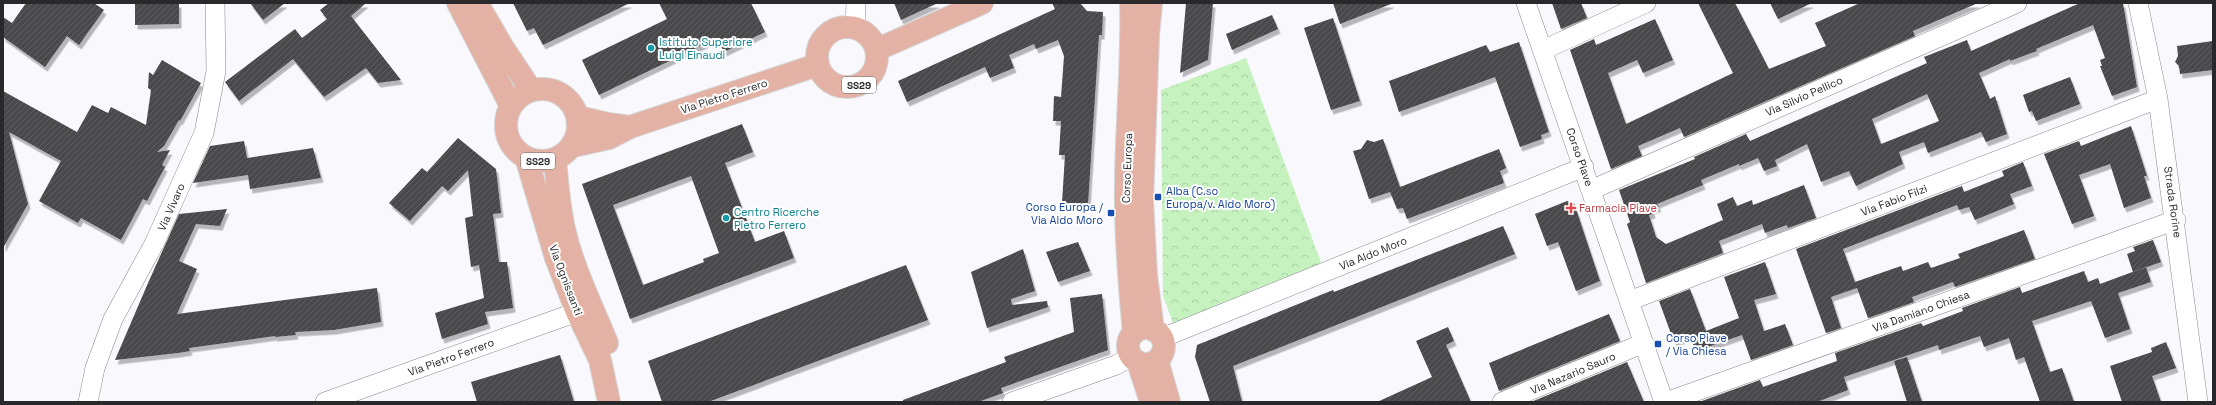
<svg xmlns="http://www.w3.org/2000/svg" width="2216" height="405" font-family="'Space Grotesk',sans-serif">
<style>
.park{fill:url(#park-crowns)}
.building{fill:url(#building-hatch);fill-rule:evenodd;filter:url(#shadow)}
.lines{fill:none;stroke-linecap:round;stroke-linejoin:round}
.minor-casing{stroke:#88898d;stroke-width:20}
.major-casing{stroke:#d4d4d5;stroke-width:24}
.minor{stroke:#fff;stroke-width:19}
.major{stroke:#e3b2a4;stroke-width:22}
.culture-dot{fill:#0f9aa8;stroke:#fff;stroke-width:1.5}
.transit-dot{fill:#1a4fb4;stroke:#fff;stroke-width:1.5}
.health-dot{fill:#e0444e;stroke:#fff;stroke-width:1.5}
.labels{text-anchor:middle;dominant-baseline:central;stroke-width:4;stroke-linejoin:round;paint-order:stroke}
.shield{fill:#fff;stroke:#69696b;stroke-width:1}
.shield-label{font-size:10px;font-weight:bold;fill:#29292b}
.culture-label{font-size:11px;fill:#0d838f;stroke:#fff;text-anchor:start}
.street-label{font-size:11px;fill:#29292b;stroke:#fff}
.transit-label{font-size:11px;fill:#164399;stroke:#fff;text-anchor:start}
.health-label{font-size:11px;fill:#be3a42;stroke:#fff;text-anchor:start}
</style>
<defs>
<pattern id="park-crowns" width="20" height="18" patternUnits="userSpaceOnUse"><rect width="20" height="18" fill="#c6f2c0"/><path d="M2 6a3 3 0 1 1 6 0M12 15a3 3 0 1 1 6 0" fill="none" stroke="#aad0a5"/></pattern>
<pattern id="building-hatch" width="6" height="6" patternUnits="userSpaceOnUse"><rect width="6" height="6" fill="#4a484c"/><path d="M-1 1l2-2M0 6l6-6M5 7l2-2" fill="none" stroke="#616063"/></pattern>
<filter id="shadow"><feDropShadow dx="2.5" dy="4.5" stdDeviation="0" flood-color="#0004"/></filter>
</defs>
<rect width="100%" height="100%" fill="#f8f8fd"/>
<path class="park" d="M1246 58 1323 268 1173 323 1163 296 1161 90Z"/>
<path class="building" d="M26 3H94L104 10 79 45 67 36 45 67 3 37V17L12 23Z
M135 3H179V24L135 25Z
M250 3H285L263 20Z
M329 3H366L351 16 401 80 378 83 366 68 324 97 293 59 239 101 225 82 295 29 302 38 327 19 320 10Z
M513 3H630L543 45 534 28 527 31Z
M659 3H751L765 32 724 52 717 38 599 95 582 60 667 19Z
M894 3H938L901 20Z
M1052 3H1080L1087 11 1103 12 1102 35H1099L1088 204 1062 203 1065 155H1059L1061 121H1053L1054 96 1061 97 1064 56 1058 40 1036 49 1034 44 1009 55 1014 68 990 78 985 67 907 102 898 81 1055 9Z
M1186 3H1213L1208 60 1180 73Z
M1333 3H1391V4L1340 24Z
M1552 3H1581L1587 18 1561 29Z
M1698 3H1735L1769 69 1826 46 1815 23 1860 3H1978L1913 31 1915 36 1684 137 1680 128 1638 146 1642 156 1611 169 1570 50 1594 39 1596 45 1655 19 1673 60 1643 73 1637 60 1608 73 1626 124 1733 73Z
M1770 3H1812L1778 19Z
M2080 3H2123L2137 87 2112 96 2100 66H2102L2100 60 2105 58 2093 25 2036 49 2037 51 2010 61V59L1979 73 1990 99 1995 96 2007 134 1986 142 1981 132 1928 153 1924 142 1899 152 1903 164 1856 186 1849 171 1821 182 1807 144 1775 160 1777 166 1764 171 1758 158 1739 166V164L1701 180 1703 185 1657 204 1659 207 1652 210 1653 214 1649 215 1656 237 1666 244 1723 220 1717 204 1733 197 1737 206 1752 200 1753 205 1804 185 1816 218 1788 228 1787 225 1765 233 1762 224 1719 241 1723 253 1646 283 1627 224 1630 222 1619 190 1695 159 1694 157 1746 134 1750 141 1927 63 1924 57 1967 40 1971 51ZM1927 94 1939 121 1881 144 1872 119Z
M1272 15 1278 29 1232 50 1226 34Z
M1333 18 1360 101 1331 110 1304 28Z
M2213 41V70L2180 74 2179 66 2175 62 2178 56 2177 46Z
M1519 42 1549 132 1541 135 1542 139 1520 147 1495 77 1399 112 1389 81 1486 45 1490 52Z
M162 60 201 83 180 121 179 120 164 146 157 152 170 150 162 165 165 167 147 201 143 199 121 240 81 218 78 223 39 201 61 161 9 132 28 204 3 248V91L77 132 92 105 108 113 111 107 146 125 151 90 148 88 149 72 153 75Z
M2070 77 2080 104 2036 121 2032 111 2029 112 2023 95Z
M742 124 753 152 725 163 755 242 784 231 794 258 630 319 582 184ZM691 176 719 253 703 259 704 262 643 285 613 205Z
M2131 126 2147 176H2144L2151 198 2124 208 2110 164 2079 175 2094 216 2072 224 2044 154 2079 141 2081 146Z
M458 138 496 169 501 213 493 214 499 262H507L513 308 485 312 488 324 442 339 435 313 484 298 479 265 471 267 465 218 473 216 468 170 448 191 442 186 410 221 389 203 422 168 427 172Z
M1383 139 1400 187 1499 149 1506 168 1500 171 1504 183 1407 219 1403 208 1397 209 1390 192 1369 199 1353 151 1361 149 1367 140 1374 142Z
M244 141 247 158 313 148 321 178 250 189 248 175 193 183 210 146Z
M2023 162 2032 186 2010 194 2014 204 1975 220 1969 207 1959 210 1957 205 1843 249 1855 282 1901 266 1903 271 1928 262 1931 268 1960 258 1958 254 2024 230 2035 259 1955 287 1953 282 1912 297 1914 302 1868 318 1857 288 1831 297 1841 328 1826 333 1796 249 1962 186 1964 192 2004 176 2002 171Z
M1567 201 1574 203 1600 281 1576 291 1558 242 1547 246 1535 214Z
M227 209 220 226 196 224 179 261 197 269 177 314 377 288 381 322 334 330 295 332 296 335 275 337V336L189 348 190 351 178 353 115 360 148 283 179 214Z
M1503 226 1515 254 1233 366 1242 402H1210L1195 357 1197 345 1333 290 1334 292Z
M2153 240 2161 262 2133 272 2127 254 2135 251 2133 247Z
M1078 242 1090 271 1058 282 1046 252Z
M1023 249 1035 291 1011 299 1012 305 1047 301 1048 307 987 328 971 272Z
M1765 262 1776 294 1754 300 1764 331 1785 324 1793 345 1751 360 1742 335 1696 351 1690 337 1674 342 1659 301 1690 289 1706 331 1739 318 1724 277Z
M906 265 928 320 708 402H662L648 361Z
M2146 267 2151 282 2118 293 2130 329 2105 338 2091 301 2032 321 2050 372 2062 368 2074 402H2040L2024 357 2016 360 2009 338 1984 347 1980 336 1939 350 1938 345 1844 377 1848 390 1817 402H1699L1760 380 1763 387 1837 361 1835 353 1921 323 1923 326 1963 311 1962 308 2020 287 2022 293 2084 271 2088 282 2098 278 2100 284Z
M1102 294 1108 350 1001 388 1003 393 978 402H903V400L1006 362 1004 357 1074 332 1070 298Z
M1609 314 1620 341 1499 391 1489 363Z
M1448 327 1454 341 1446 345 1471 402H1377L1432 377 1416 341Z
M2166 342 2176 368 2152 376 2161 402H2122L2110 366 2152 352 2151 348Z
M560 355 574 402H477L471 382Z
M1907 357 1922 402H1907L1894 361Z
M1627 362 1644 402H1531Z"/>
<g class="lines">
<defs>
<path id="minor" d="M1526 3 1664 402
M2138 3 2158 99 2198 402
M855 28 856 3
M1543 50 1646 3
M1591 190 2017 3
M1629 301 2158 99
M1162 338 1584 167
M88 402 95 368 113 319 154 244 204 133 216 71 215 3
M325 402 577 312
M1012 402 1116 365 1131 357
M1502 402 1644 343
M1666 402 2176 220"/>
<path id="major" d="M458 3 511 106
M477 3 502 46 531 90
M1131 3C1133 70 1125 136 1126 203 1126 246 1130 290 1134 333
M1151 3 1148 35 1142 201 1146 275 1153 330
M817 57a30 30 0 1 1 60 0a30 30 0 1 1-60 0Z
M876 50 982 3
M506 125a36 36 0 1 1 72 0a36 36 0 1 1-72 0Z
M578 117 608 124 630 127
M573 146 609 138 630 127 817 65
M526 157 556 258 577 312 600 360 609 402
M555 159C557 183 559 206 564 229 573 268 592 306 607 343
M1128 346a18 18 0 1 1 36 0a18 18 0 1 1-36 0Z
M1157 360 1169 402
M1138 362 1151 402"/>
</defs>
<use href="#minor" class="minor-casing"/>
<use href="#major" class="major-casing"/>
<use href="#minor" class="minor"/>
<use href="#major" class="major"/>
</g>
<g class="culture-dot">
<circle cx="651" cy="48" r="4"/>
<circle cx="726" cy="218" r="4"/>
</g>
<g class="transit-dot">
<rect x="1154" y="193" width="8" height="8" rx="2"/>
<rect x="1107" y="209" width="8" height="8" rx="2"/>
<rect x="1654" y="340" width="8" height="8" rx="2"/>
</g>
<path class="health-dot" d="M1569 202h4v4h4v4h-4v4h-4v-4h-4v-4h4z"/>
<g class="labels">
<g class="shield">
<rect x="842" y="77" width="34" height="16" rx="3"/>
<rect x="521" y="153" width="34" height="16" rx="3"/>
</g>
<g class="shield-label">
<text x="859" y="85">SS29</text>
<text x="538" y="161">SS29</text>
</g>
<g class="culture-label">
<text x="659" y="42">Istituto Superiore<tspan x="659" dy="13">Luigi Einaudi</tspan></text>
<text x="734" y="212">Centro Ricerche<tspan x="734" dy="13">Pietro Ferrero</tspan></text>
</g>
<g class="street-label">
<text transform="translate(724 96) rotate(-18)">Via Pietro Ferrero</text>
<text transform="translate(1804 96) rotate(-24)">Via Silvio Pellico</text>
<text transform="translate(1580 157) rotate(71)">Corso Piave</text>
<text transform="translate(1127 168) rotate(-88)">Corso Europa</text>
<text transform="translate(1894 200) rotate(-21)">Via Fabio Filzi</text>
<text transform="translate(2173 202) rotate(82)">Strada Rorine</text>
<text transform="translate(171 207) rotate(-66)">Via Vivaro</text>
<text transform="translate(1373 253) rotate(-22)">Via Aldo Moro</text>
<text transform="translate(566 280) rotate(69)">Via Ognissanti</text>
<text transform="translate(1921 311) rotate(-20)">Via Damiano Chiesa</text>
<text transform="translate(451 357) rotate(-20)">Via Pietro Ferrero</text>
<text transform="translate(1573 373) rotate(-23)">Via Nazario Sauro</text>
</g>
<g class="transit-label">
<text x="1166" y="191">Alba (C.so<tspan x="1166" dy="13">Europa/v. Aldo Moro)</tspan></text>
<text x="1103" y="207" text-anchor="end">Corso Europa /<tspan x="1103" dy="13">Via Aldo Moro</tspan></text>
<text x="1666" y="338">Corso Piave<tspan x="1666" dy="13">/ Via Chiesa</tspan></text>
</g>
<g class="health-label">
<text x="1579" y="208">Farmacia Piave</text>
</g>
</g>
<rect width="2216" height="405" fill="none" stroke="#29292b" stroke-width="8"/>
</svg>
